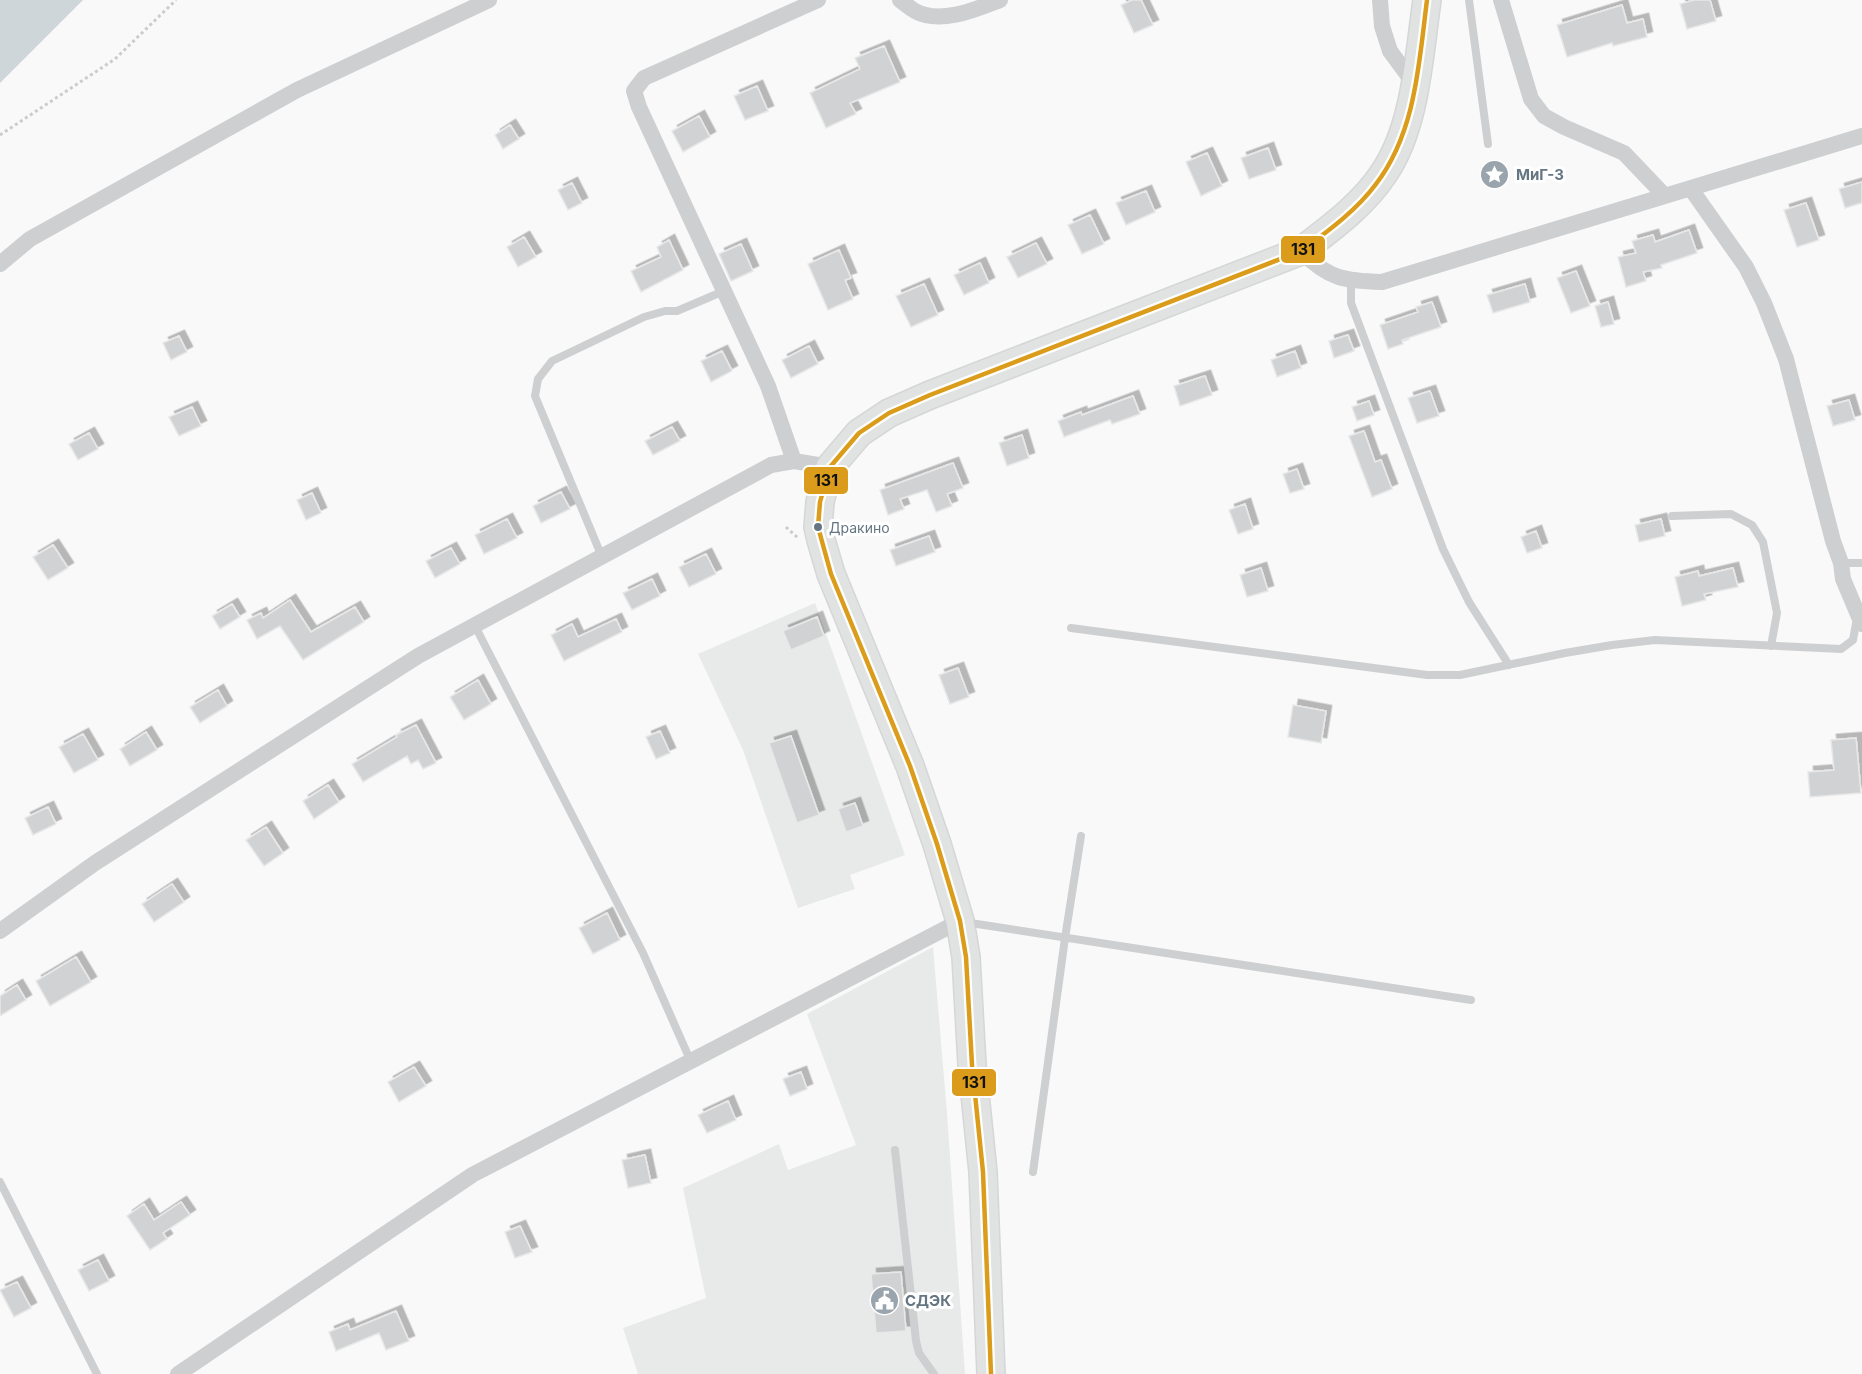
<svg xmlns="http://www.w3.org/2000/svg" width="1862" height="1374" font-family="Inter,sans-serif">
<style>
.built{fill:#e8e9e9}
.water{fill:#ced6d9}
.building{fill:#d0d2d3;stroke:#e8e8e8;stroke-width:1.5;filter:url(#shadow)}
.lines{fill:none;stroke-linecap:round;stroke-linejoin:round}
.primary-casing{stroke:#d5d6d7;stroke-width:30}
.path{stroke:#cbcccd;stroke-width:3;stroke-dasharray:3 3;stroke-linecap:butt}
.lane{stroke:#cecfd0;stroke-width:8}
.street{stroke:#cecfd0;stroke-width:16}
.primary{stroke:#e1e2e2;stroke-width:27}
.bus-1-casing{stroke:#fff;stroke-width:9}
.bus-1{stroke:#da9c1a;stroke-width:4.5}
.bus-dot{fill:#657683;stroke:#fff;stroke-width:2}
.labels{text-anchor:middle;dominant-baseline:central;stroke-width:6;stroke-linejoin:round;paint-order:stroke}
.bus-label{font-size:14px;fill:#657683;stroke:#fff;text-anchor:start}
.poi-label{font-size:15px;font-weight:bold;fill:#657683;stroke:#fff;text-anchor:start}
.line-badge{stroke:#fff;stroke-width:2}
.pale-badge-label{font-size:16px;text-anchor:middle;font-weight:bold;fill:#111}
</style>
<defs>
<filter id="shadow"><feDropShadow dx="5.5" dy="-5.5" stdDeviation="0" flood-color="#0004"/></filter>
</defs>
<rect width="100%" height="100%" fill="#f9f9f9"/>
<path class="built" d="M815 603 905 855 850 875 855 889 798 908 743 750 698 654Z
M933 947 947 1113 965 1374H638L623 1328 706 1298 683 1188 779 1144 788 1170 856 1145 807 1014Z"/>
<path class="water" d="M0 0H83L0 83Z"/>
<path class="building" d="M1132 0H1141L1153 25 1134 33 1121 5Z
M1694 0H1710L1716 21 1687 29 1680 4Z
M1622 5 1627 23 1643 19 1647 37 1613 46 1612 43 1567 57 1557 25Z
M884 46 900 82 850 103 856 114 826 128 810 93 860 69 855 58Z
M757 86 768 111 745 120 734 96Z
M699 116 710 137 683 152 672 131Z
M510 125 519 139 503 149 495 135Z
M1268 148 1276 170 1249 179 1241 158Z
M1207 153 1222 186 1201 196 1186 162Z
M1862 182V203L1845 208 1839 189Z
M572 183 582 203 568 210 558 190Z
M1146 191 1155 212 1126 225 1116 203Z
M1806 203 1819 240 1797 247 1784 210Z
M1090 215 1104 244 1082 254 1068 225Z
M1689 230 1697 253 1661 265 1662 268 1643 272 1646 281 1626 287 1618 257 1636 253 1632 241 1653 235 1655 242Z
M524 237 536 257 518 267 507 247Z
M669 240 683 270 641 292 631 271 661 257 657 247Z
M1036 243 1047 264 1018 278 1007 257Z
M741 244 753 271 731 281 719 254Z
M839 250 851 278 845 280 853 299 828 310 808 264Z
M980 263 989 283 964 295 954 275Z
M1576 271 1590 306 1571 313 1557 278Z
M924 284 938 315 911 327 896 296Z
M1525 284 1530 302 1493 313 1487 295Z
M1432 302 1441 327 1402 340 1403 344 1388 349 1380 325 1418 312 1416 307Z
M1608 302 1614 324 1601 327 1595 306Z
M1348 335 1354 351 1334 358 1329 341Z
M179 336 187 352 171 360 163 343Z
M809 346 818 364 791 378 782 360Z
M722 351 732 371 711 382 701 361Z
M1295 351 1301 368 1277 377 1271 360Z
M1205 376 1212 395 1180 406 1174 386Z
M1430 391 1439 416 1417 423 1408 398Z
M1133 396 1140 414 1112 424 1110 420 1064 437 1058 421 1081 412 1082 415Z
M1849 400 1855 420 1833 426 1827 406Z
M1369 401 1374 415 1357 421 1352 407Z
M192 407 201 426 179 436 169 417Z
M672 427 680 441 653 455 645 441Z
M1364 431 1375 462 1381 460 1392 489 1372 497 1349 436Z
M89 433 98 449 78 460 69 444Z
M1022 435 1029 458 1007 466 999 443Z
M953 463 963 488 947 494 952 506 936 512 927 490 900 499 904 509 888 515 880 490Z
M1297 469 1304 489 1290 493 1283 474Z
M561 492 570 509 541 523 533 506Z
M312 493 321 513 306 520 297 500Z
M1245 504 1253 529 1238 534 1229 510Z
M507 519 517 538 484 554 475 535Z
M1661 519 1665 536 1639 542 1635 525Z
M1536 531 1542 548 1527 553 1521 537Z
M929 536 935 552 896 566 890 550Z
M53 545 68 568 48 580 33 557Z
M451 548 460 564 435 578 426 561Z
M706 554 716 574 689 587 679 567Z
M1261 568 1268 591 1247 597 1240 575Z
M1733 568 1738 587 1704 594 1706 600 1682 606 1675 577 1698 571 1699 576Z
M652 579 660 596 632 610 623 593Z
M290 600 311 632 355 607 364 622 303 660 280 626 257 639 247 620 261 613 263 618Z
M232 604 240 617 220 629 212 616Z
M817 617 824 636 791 650 783 631Z
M616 619 622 632 564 661 551 635 572 624 578 637Z
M958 668 969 697 950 704 939 675Z
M478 680 491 704 464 720 450 697Z
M218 690 227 706 200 723 190 707Z
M1293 705 1326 711 1321 743 1288 737Z
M416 725 436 763 423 769 418 760 411 764 407 756 363 782 352 764 397 737 396 735Z
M660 731 670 753 656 759 646 737Z
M146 732 157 750 130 766 120 749Z
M83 734 98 760 74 773 59 747Z
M791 736 819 815 797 823 769 743Z
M1856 738 1861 793 1810 797 1808 772 1834 770 1831 740Z
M328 785 339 802 314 819 303 801Z
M855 803 863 826 846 832 838 809Z
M48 807 56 824 33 835 25 818Z
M266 827 283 853 264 866 246 840Z
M172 884 184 902 154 922 142 904Z
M607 913 620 940 593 954 579 928Z
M76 957 91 982 50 1006 36 981Z
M17 985 26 1000 0 1016V996Z
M414 1067 426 1086 399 1102 388 1082Z
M801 1072 807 1089 790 1096 783 1079Z
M728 1101 736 1120 707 1133 698 1115Z
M645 1155 651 1183 628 1188 622 1160Z
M181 1202 190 1215 163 1233 167 1239 150 1250 127 1216 144 1204 154 1220Z
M520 1226 532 1252 515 1258 505 1232Z
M98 1260 109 1281 89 1291 78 1270Z
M901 1272 906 1331 876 1333 871 1274Z
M17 1282 31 1308 14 1317 0 1290Z
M396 1311 409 1341 386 1350 379 1333 336 1351 329 1332 348 1324 350 1330Z"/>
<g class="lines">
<defs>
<path id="primary" d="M991 1374 983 1172 972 1065 966 957 960 921 937 844 910 766 831 574 821 540 818 527 820 502 824 485 830 467 859 433 889 413 930 395 1301 251C1331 228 1363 205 1384 173 1416 126 1419 55 1427 0"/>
</defs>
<use href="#primary" class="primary-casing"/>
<path class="path" d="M0 135 115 59 176 0
M786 527 798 538"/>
<path class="lane" d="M1469 0 1488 144
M1351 281V303L1443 549 1469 602 1509 665
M1672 516 1731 514 1752 525 1763 542 1777 613 1771 646
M602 557 535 396 538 379 552 361 644 317 665 311H677L724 291
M1841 563H1862
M475 626 643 953 691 1062
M1071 628 1427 675H1460L1565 653 1612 645 1655 640 1841 649 1853 640 1857 618
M964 922 1471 1000
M895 1150 916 1341 919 1353 934 1374
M1033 1172 1065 938 1081 836
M0 1182 97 1374"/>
<path class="street" d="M900 0C905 4 910 8 915 11 940 25 977 9 1000 0
M1380 0 1382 26 1390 51 1415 85
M1501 0 1531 99 1544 116 1564 127 1624 153 1665 196
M1691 189 1746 267 1764 303 1786 359 1833 541 1841 563 1843 579 1862 624
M1301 251C1328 279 1345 281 1382 282L1862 136
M0 264 30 239 297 90 489 0
M794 461 768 386 639 107 634 91 644 78 818 0
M0 931 95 863 418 656 771 465 794 461 830 467
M178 1374 472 1175 960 921"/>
<use href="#primary" class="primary"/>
<defs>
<path id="bus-1" d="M991 1374 983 1172 972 1065 966 957 960 921 937 844 910 766 831 574 818 527 820 502 830 467 859 433 889 413 930 395 1301 251C1328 231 1356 211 1376 184 1416 132 1419 62 1427 0"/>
</defs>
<use href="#bus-1" class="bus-1-casing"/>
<use href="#bus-1" class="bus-1"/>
</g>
<defs>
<symbol id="sight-disc" viewBox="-11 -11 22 22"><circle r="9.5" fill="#99a4ac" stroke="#fff"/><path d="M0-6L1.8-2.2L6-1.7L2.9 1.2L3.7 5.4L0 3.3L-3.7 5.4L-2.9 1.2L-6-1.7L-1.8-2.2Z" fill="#fff"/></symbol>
<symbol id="civic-disc" viewBox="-11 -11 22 22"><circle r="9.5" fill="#99a4ac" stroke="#fff"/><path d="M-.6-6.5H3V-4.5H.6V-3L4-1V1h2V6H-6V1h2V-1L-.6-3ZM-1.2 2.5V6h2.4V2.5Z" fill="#fff"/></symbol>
</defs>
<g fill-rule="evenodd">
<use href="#sight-disc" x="1478" y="158" width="33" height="33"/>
<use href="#civic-disc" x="868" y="1284" width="33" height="33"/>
</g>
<circle class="bus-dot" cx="818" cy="527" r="5"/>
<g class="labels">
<g class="bus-label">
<text x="829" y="527">Дракино</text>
</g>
<g class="poi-label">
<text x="1516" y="174">МиГ-3</text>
<text x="905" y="1300">СДЭК</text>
</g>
</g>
<g class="line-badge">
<rect x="1280" y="235" width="46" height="29" rx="6" fill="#da9c1a"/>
<rect x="803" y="466" width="46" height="29" rx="6" fill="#da9c1a"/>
<rect x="951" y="1068" width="46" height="29" rx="6" fill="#da9c1a"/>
</g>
<g class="pale-badge-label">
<text x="1303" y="255">131</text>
<text x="826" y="486">131</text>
<text x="974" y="1088">131</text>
</g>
</svg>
